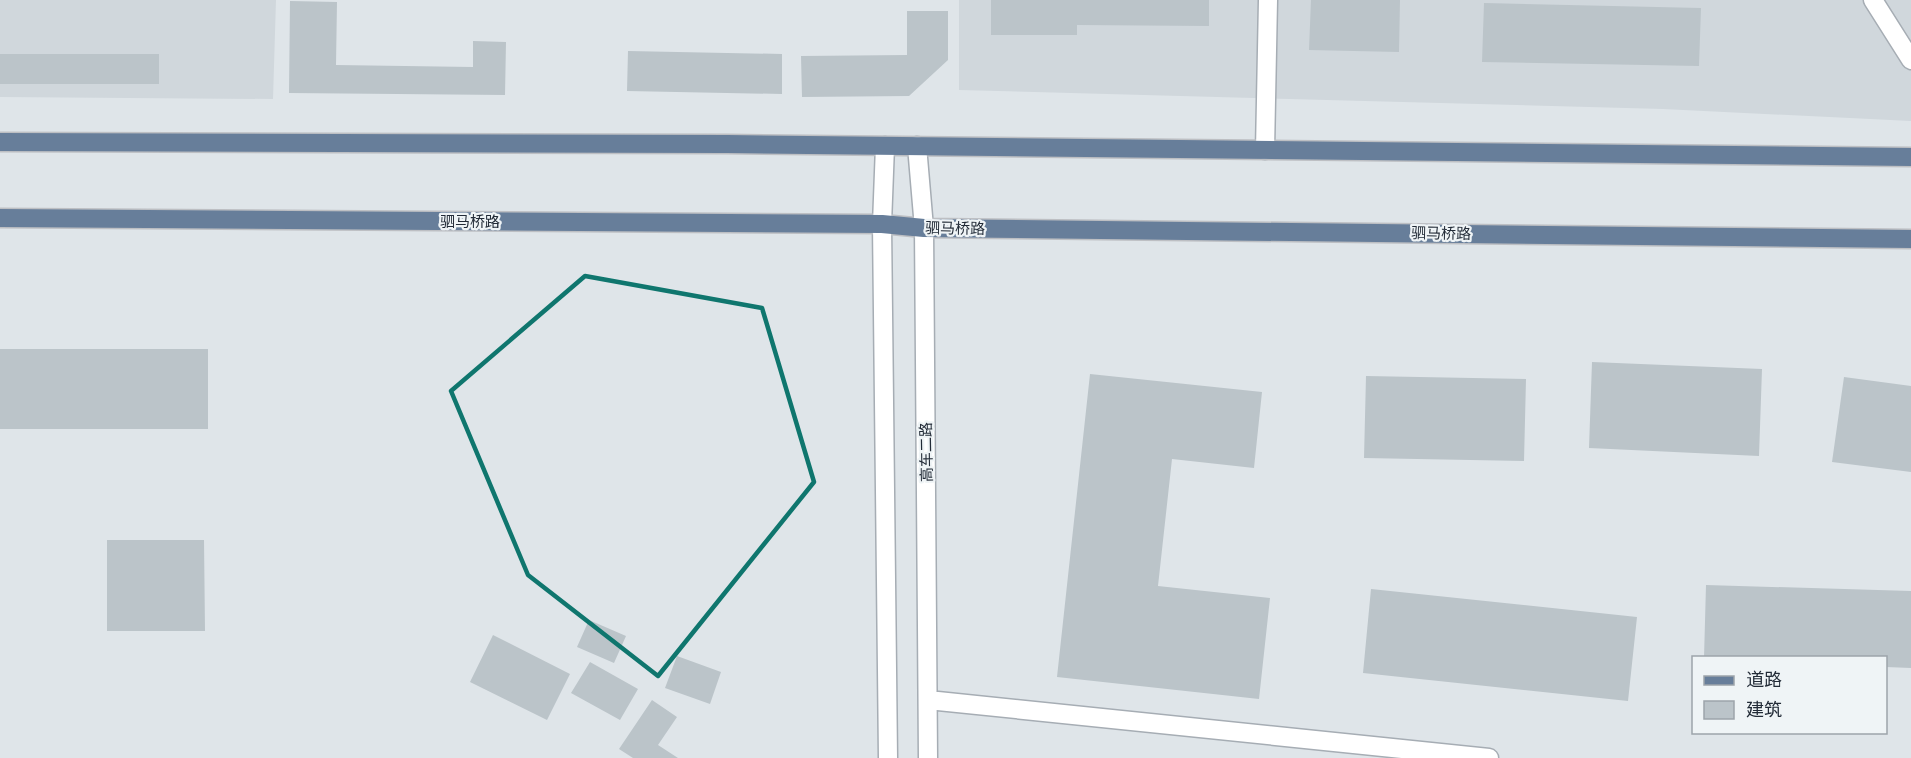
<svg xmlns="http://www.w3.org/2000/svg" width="1911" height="758" font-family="Manrope,'Noto Sans SC',sans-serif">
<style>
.built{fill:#d0d7dc}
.building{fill:#bbc4c9}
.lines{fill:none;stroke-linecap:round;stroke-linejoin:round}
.minor-casing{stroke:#a6adb4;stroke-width:21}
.major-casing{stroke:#bdbfc3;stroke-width:21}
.minor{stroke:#fff;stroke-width:18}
.major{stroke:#677e9a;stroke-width:18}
.marked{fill:none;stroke:#0f766e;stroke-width:4.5;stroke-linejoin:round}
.labels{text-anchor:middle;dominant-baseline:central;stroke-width:4.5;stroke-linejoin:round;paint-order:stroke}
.street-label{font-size:15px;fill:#222b37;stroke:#eff4f6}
</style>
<rect width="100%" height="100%" fill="#dfe5e9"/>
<path class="built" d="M0 0H276L273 99 0 97Z
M959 0H1911V121L1663 109 959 90Z"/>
<path class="building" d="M991 0H1209V26L1077 25V35H991Z
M1311 0H1400L1399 52 1309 50Z
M290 1 337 2 336 65 473 67V41L506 42 505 95 289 93Z
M1484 3 1701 8 1699 66 1482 62Z
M907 11H948V60L909 96 802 97 801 56 907 55Z
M628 51 782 54V94L627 91Z
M0 54H159V84H0Z
M0 349H208V429H0Z
M1592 362 1762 369 1759 456 1589 448Z
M1090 374 1262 392 1254 468 1172 459 1158 586 1270 598 1259 699 1057 677Z
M1366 376 1526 379 1524 461 1364 458Z
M1844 377 1911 386V472L1832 462Z
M107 540H204L205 631H107Z
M1706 585 1911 591V668L1886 667V658H1704Z
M1371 589 1637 617 1628 701 1363 673Z
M589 620 626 636 614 663 577 647Z
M493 635 570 674 547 720 470 682Z
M677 656 721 672 710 704 665 688Z
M590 662 638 689 620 720 571 693Z
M652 700 677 717 658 745 678 758H633L619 749Z"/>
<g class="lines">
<defs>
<path id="minor" d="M1873 0 1911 60
M885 146 882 224 888 758
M917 146 924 228 928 758
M1265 150 1268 0
M928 700 1489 758"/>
<path id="major" d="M0 142 727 144 1911 157
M0 218 882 224 924 228 1911 239"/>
</defs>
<use href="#minor" class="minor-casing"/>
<use href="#major" class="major-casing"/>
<use href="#minor" class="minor"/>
<use href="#major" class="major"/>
</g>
<path class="marked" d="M585 276 762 308 814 482 658 676 528 575 451 391Z"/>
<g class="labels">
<g class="street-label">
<text x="470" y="221">驷马桥路</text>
<text transform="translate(955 228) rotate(1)">驷马桥路</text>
<text transform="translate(1441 233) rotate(1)">驷马桥路</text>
<text transform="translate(926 452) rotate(-91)">高车二路</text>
</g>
</g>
<rect x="1692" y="656" width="195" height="78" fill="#eff4f6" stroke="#9da4aa" stroke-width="1.5"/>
<rect x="1704" y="676" width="30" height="9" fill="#677e9a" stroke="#9da4aa" stroke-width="1.5"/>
<text x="1746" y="686" font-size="18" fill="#222b37">道路</text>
<rect x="1704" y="701" width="30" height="18" fill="#bbc4c9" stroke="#9da4aa" stroke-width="1.5"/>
<text x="1746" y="716" font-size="18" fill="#222b37">建筑</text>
</svg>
